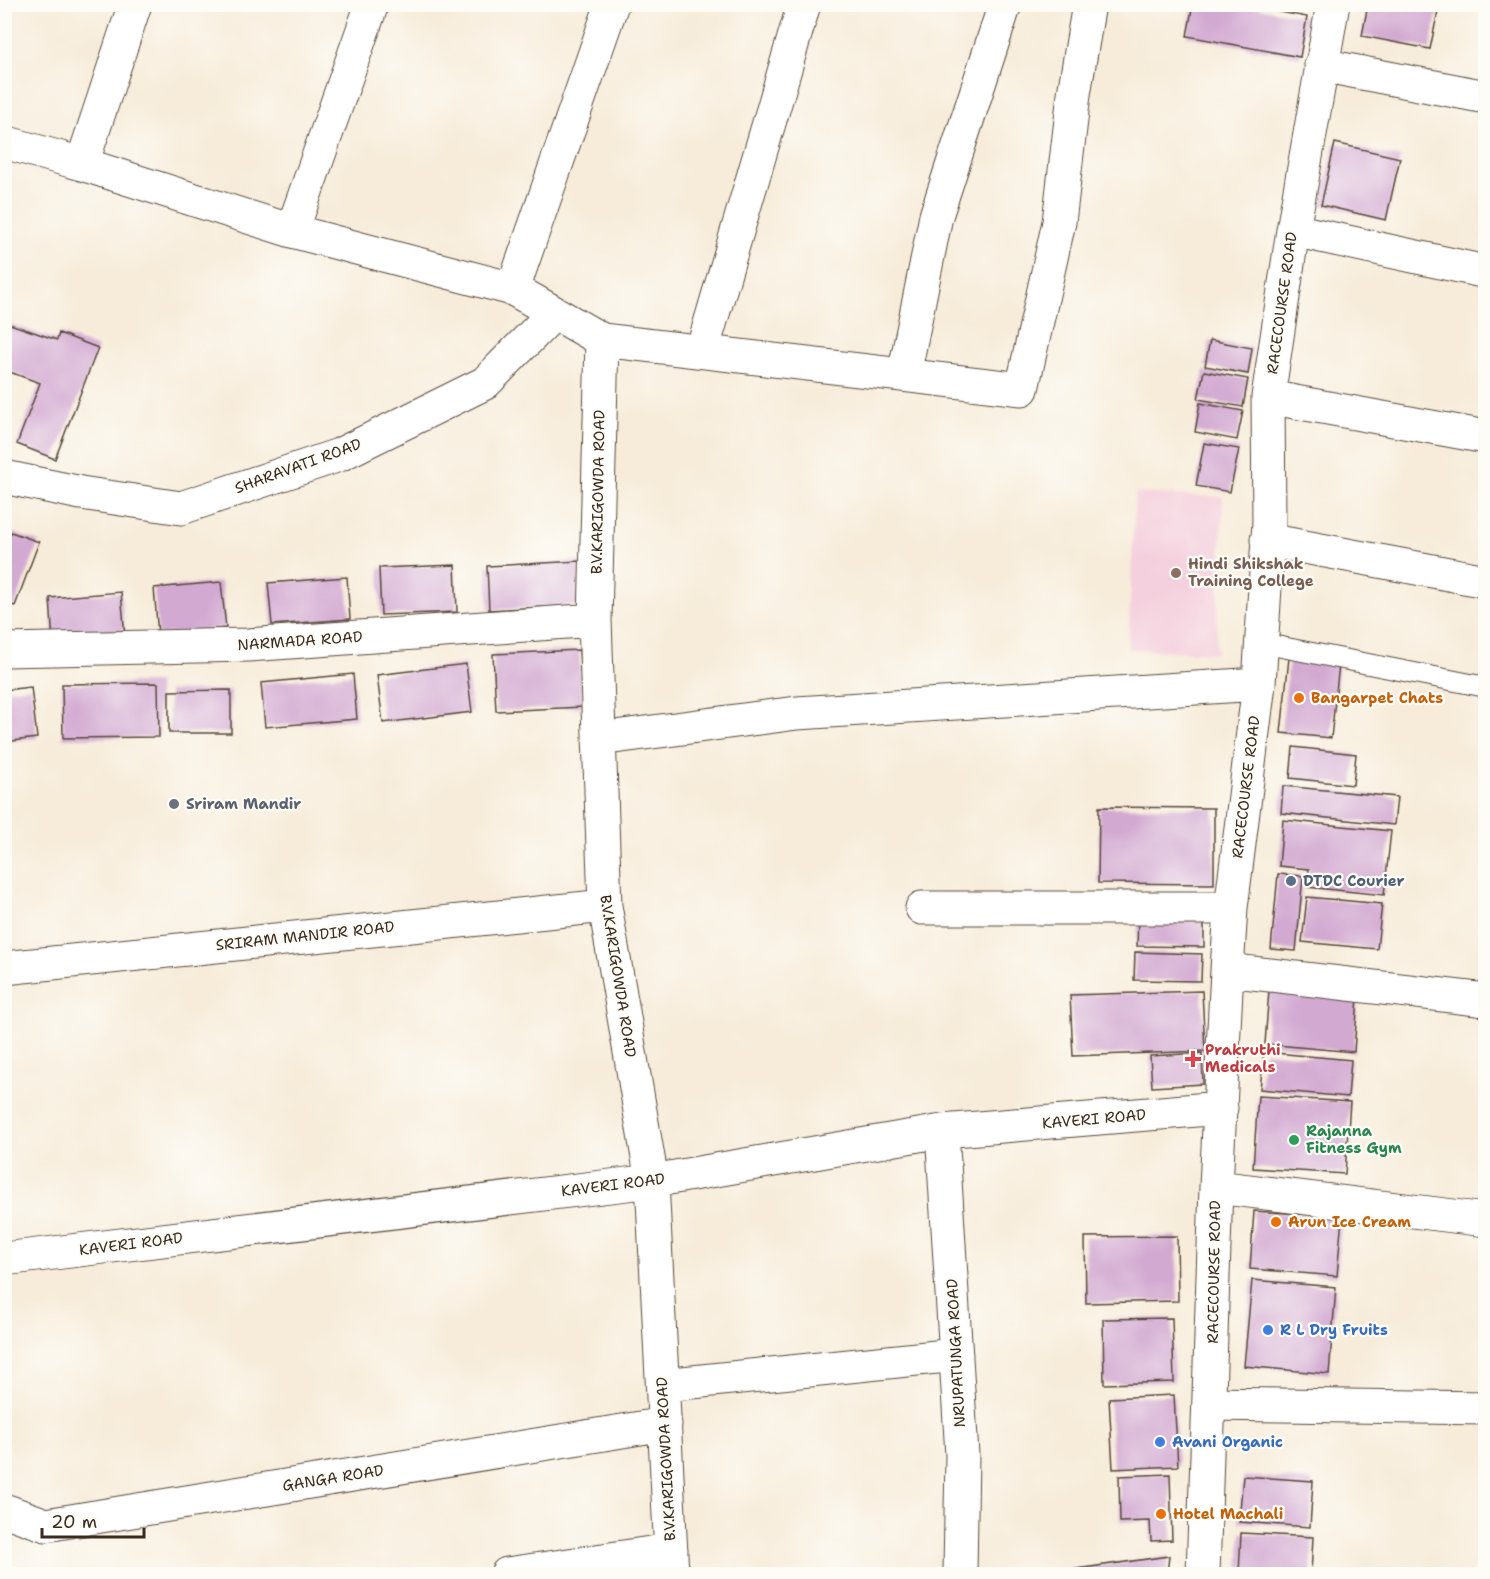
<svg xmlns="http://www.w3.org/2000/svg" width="1490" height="1579" font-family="'Shantell Sans',sans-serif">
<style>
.built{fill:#f4cfdd}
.building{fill:#d2a9d1}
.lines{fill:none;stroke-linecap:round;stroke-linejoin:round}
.lane-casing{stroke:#57473a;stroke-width:22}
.street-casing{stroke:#57473a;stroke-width:35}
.lane{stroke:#fff;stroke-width:20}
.street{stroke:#fff;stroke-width:33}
.education-dot{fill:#8d6e63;stroke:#fdfcf7;stroke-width:2}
.food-dot{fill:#e8710a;stroke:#fdfcf7;stroke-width:2}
.worship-dot{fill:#6b7280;stroke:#fdfcf7;stroke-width:2}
.service-dot{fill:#5c6f8a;stroke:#fdfcf7;stroke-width:2}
.health-dot{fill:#e0444e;stroke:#fdfcf7;stroke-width:2}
.leisure-dot{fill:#2e9e5b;stroke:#fdfcf7;stroke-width:2}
.shop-dot{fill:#3f7fe0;stroke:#fdfcf7;stroke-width:2}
.labels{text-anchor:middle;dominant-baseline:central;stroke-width:4.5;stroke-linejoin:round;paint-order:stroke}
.street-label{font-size:15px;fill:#3b2a1e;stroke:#fdfcf7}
.education-label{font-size:15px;font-weight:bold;fill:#785e54;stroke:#fdfcf7;text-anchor:start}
.food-label{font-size:15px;font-weight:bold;fill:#c56008;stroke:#fdfcf7;text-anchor:start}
.worship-label{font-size:15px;font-weight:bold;fill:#5b616d;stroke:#fdfcf7;text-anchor:start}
.service-label{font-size:15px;font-weight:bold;fill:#4e5e75;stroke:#fdfcf7;text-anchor:start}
.health-label{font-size:15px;font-weight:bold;fill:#be3a42;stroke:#fdfcf7;text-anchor:start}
.leisure-label{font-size:15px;font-weight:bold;fill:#27864d;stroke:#fdfcf7;text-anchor:start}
.shop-label{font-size:15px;font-weight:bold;fill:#366cbe;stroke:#fdfcf7;text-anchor:start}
</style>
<rect width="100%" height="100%" fill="#fdfcf7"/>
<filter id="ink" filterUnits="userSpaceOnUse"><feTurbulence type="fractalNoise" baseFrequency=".0167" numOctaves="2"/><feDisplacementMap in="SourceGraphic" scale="12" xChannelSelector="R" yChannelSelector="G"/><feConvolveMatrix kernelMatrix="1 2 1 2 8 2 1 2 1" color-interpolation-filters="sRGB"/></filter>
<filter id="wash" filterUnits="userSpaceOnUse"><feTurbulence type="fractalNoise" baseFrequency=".008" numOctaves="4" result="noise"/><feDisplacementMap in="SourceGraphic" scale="24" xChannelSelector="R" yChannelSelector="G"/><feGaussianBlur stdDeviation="1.35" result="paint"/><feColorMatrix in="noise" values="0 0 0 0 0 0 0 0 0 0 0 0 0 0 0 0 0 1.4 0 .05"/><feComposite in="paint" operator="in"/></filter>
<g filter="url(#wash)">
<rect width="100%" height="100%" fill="#f7ecda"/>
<path class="built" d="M1135 493 1223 497 1216 653 1128 649Z"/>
<g id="blocks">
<path class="building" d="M1193 4H1237L1307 17 1300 57 1187 36Z
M1368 4 1439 6 1430 49 1362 36Z
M1335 143 1400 158 1386 220 1321 205Z
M4 322 57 340 59 333 98 348 55 459 17 444 40 383 4 370Z
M1210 340 1252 348 1248 374 1205 366Z
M1204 371 1248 379 1243 407 1198 399Z
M1200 403 1243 411 1237 440 1195 432Z
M1204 443 1239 449 1230 492 1196 486Z
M11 532 39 542 15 606 4 603V541L7 542Z
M580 561 582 605 489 610 487 566Z
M455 565 457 612 381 615 379 568Z
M347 577 350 619 272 625 268 583Z
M221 582 226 628 158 635 154 588Z
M121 592 125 637 53 643 50 598Z
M579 650 583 707 496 711 493 654Z
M1289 658 1339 664 1331 738 1281 733Z
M466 664 472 712 383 723 377 675Z
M353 674 357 719 265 727 261 683Z
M158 683 159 737 63 738 62 684Z
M31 687 37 738 4 742V690Z
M231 690V733H169V691Z
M1293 747 1356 754 1353 785 1290 778Z
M1283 786 1397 797 1394 825 1281 813Z
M1099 807 1214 808V884L1098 883Z
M1283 820 1391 831 1384 895 1307 887 1309 869 1279 866Z
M1278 874 1303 876 1296 951 1271 949Z
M1307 897 1382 904 1377 949 1302 942Z
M1138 918 1204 919V947L1137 946Z
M1135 952 1202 954 1201 981 1134 980Z
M1269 990 1358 997 1354 1052 1265 1044Z
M1202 991 1205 1051 1073 1056 1070 995Z
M1264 1052 1351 1060 1348 1097 1260 1089Z
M1202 1053 1203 1084 1152 1087 1150 1056Z
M1258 1096 1350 1102 1345 1174 1253 1168Z
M1254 1211 1342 1217 1337 1276 1250 1269Z
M1177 1236 1178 1301 1086 1303 1085 1237Z
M1252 1280 1336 1287 1329 1374 1244 1366Z
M1172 1318 1174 1382 1104 1384 1103 1319Z
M1174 1395 1178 1466 1113 1469 1109 1398Z
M1170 1474 1172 1540 1151 1541 1150 1521 1120 1522 1119 1476Z
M1243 1476 1313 1481 1310 1527 1239 1522Z
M1241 1533 1313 1537 1311 1574H1239Z
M1169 1556 1167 1574H1055V1572Z"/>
</g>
</g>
<g filter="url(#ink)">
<use href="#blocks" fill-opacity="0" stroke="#57473a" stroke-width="1.5"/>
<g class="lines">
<defs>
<path id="lane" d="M1261 643 1486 687"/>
<path id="street" d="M1321 65 1486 97
M4 142 82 164 292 231 513 289 602 340 1022 389 1059 222 1074 94 1089 4
M82 164 135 4
M1293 230 1486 272
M292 231 372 4
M513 289 612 4
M602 340 595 620 605 906 652 1181 672 1574
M702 351 804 4
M904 375 936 216 1005 4
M1268 397 1486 437
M4 477 81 493 181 508 339 455 485 383 554 313
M1267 540 1486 581
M4 650 248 645 595 620
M599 739 797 713 1259 684
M922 908H1231
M4 968 605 906
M1227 970 1486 1000
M942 1131 962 1455 960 1574
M1216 1187 1486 1220
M4 1259 652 1181 942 1131 1221 1108
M663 1385 956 1355
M1211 1404 1486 1408
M4 1510 46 1525 665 1424
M507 1574 671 1550
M1203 1574 1216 1187 1227 970 1231 908 1259 684 1269 522 1268 397 1293 230 1333 4"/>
</defs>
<use href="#lane" class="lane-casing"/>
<use href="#street" class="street-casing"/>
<use href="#lane" class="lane"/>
<use href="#street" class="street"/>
</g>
</g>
<circle class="education-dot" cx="1176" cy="573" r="6"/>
<g class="food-dot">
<circle cx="1299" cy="698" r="6"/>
<circle cx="1276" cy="1222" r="6"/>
<circle cx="1161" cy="1514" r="6"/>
</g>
<circle class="worship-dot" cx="174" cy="804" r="6"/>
<circle class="service-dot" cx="1291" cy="881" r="6"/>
<path class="health-dot" d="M1190 1050h6v6h6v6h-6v6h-6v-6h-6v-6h6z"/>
<circle class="leisure-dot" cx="1294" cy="1140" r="6"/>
<g class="shop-dot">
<circle cx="1268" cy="1330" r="6"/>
<circle cx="1160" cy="1442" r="6"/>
</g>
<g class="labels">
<g class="street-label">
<text transform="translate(1282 303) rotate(-82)">RACECOURSE ROAD</text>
<text transform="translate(298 466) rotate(-20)">SHARAVATI ROAD</text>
<text transform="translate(598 492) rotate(-89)">B.V.KARIGOWDA ROAD</text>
<text transform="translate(300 641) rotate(-4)">NARMADA ROAD</text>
<text transform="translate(1246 787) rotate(-83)">RACECOURSE ROAD</text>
<text transform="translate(305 936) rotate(-6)">SRIRAM MANDIR ROAD</text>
<text transform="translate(618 976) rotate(81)">B.V.KARIGOWDA ROAD</text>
<text transform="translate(1094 1119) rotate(-5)">KAVERI ROAD</text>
<text transform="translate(613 1185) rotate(-7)">KAVERI ROAD</text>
<text transform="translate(131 1244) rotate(-7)">KAVERI ROAD</text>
<text transform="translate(1214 1272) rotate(-89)">RACECOURSE ROAD</text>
<text transform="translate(956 1353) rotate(-93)">NRUPATUNGA ROAD</text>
<text transform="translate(666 1459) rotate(-93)">B.V.KARIGOWDA ROAD</text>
<text transform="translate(333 1478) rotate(-9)">GANGA ROAD</text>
</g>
<g class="education-label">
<text x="1188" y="564">Hindi Shikshak<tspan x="1188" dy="17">Training College</tspan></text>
</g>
<g class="food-label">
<text x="1311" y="698">Bangarpet Chats</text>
<text x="1288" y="1222">Arun Ice Cream</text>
<text x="1173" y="1514">Hotel Machali</text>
</g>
<g class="worship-label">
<text x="186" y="804">Sriram Mandir</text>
</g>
<g class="service-label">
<text x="1303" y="881">DTDC Courier</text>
</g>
<g class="health-label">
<text x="1205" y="1050">Prakruthi<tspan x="1205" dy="17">Medicals</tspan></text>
</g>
<g class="leisure-label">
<text x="1306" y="1131">Rajanna<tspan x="1306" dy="17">Fitness Gym</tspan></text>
</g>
<g class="shop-label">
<text x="1280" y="1330">R L Dry Fruits</text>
<text x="1172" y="1442">Avani Organic</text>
</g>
</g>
<rect width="1490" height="1579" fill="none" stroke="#fdfcf7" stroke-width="24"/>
<path d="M42 1528v9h102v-9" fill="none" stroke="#3b2a1e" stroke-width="3"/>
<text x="51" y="1528" font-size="18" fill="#3b2a1e" stroke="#fdfcf7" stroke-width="4.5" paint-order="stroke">20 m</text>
</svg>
